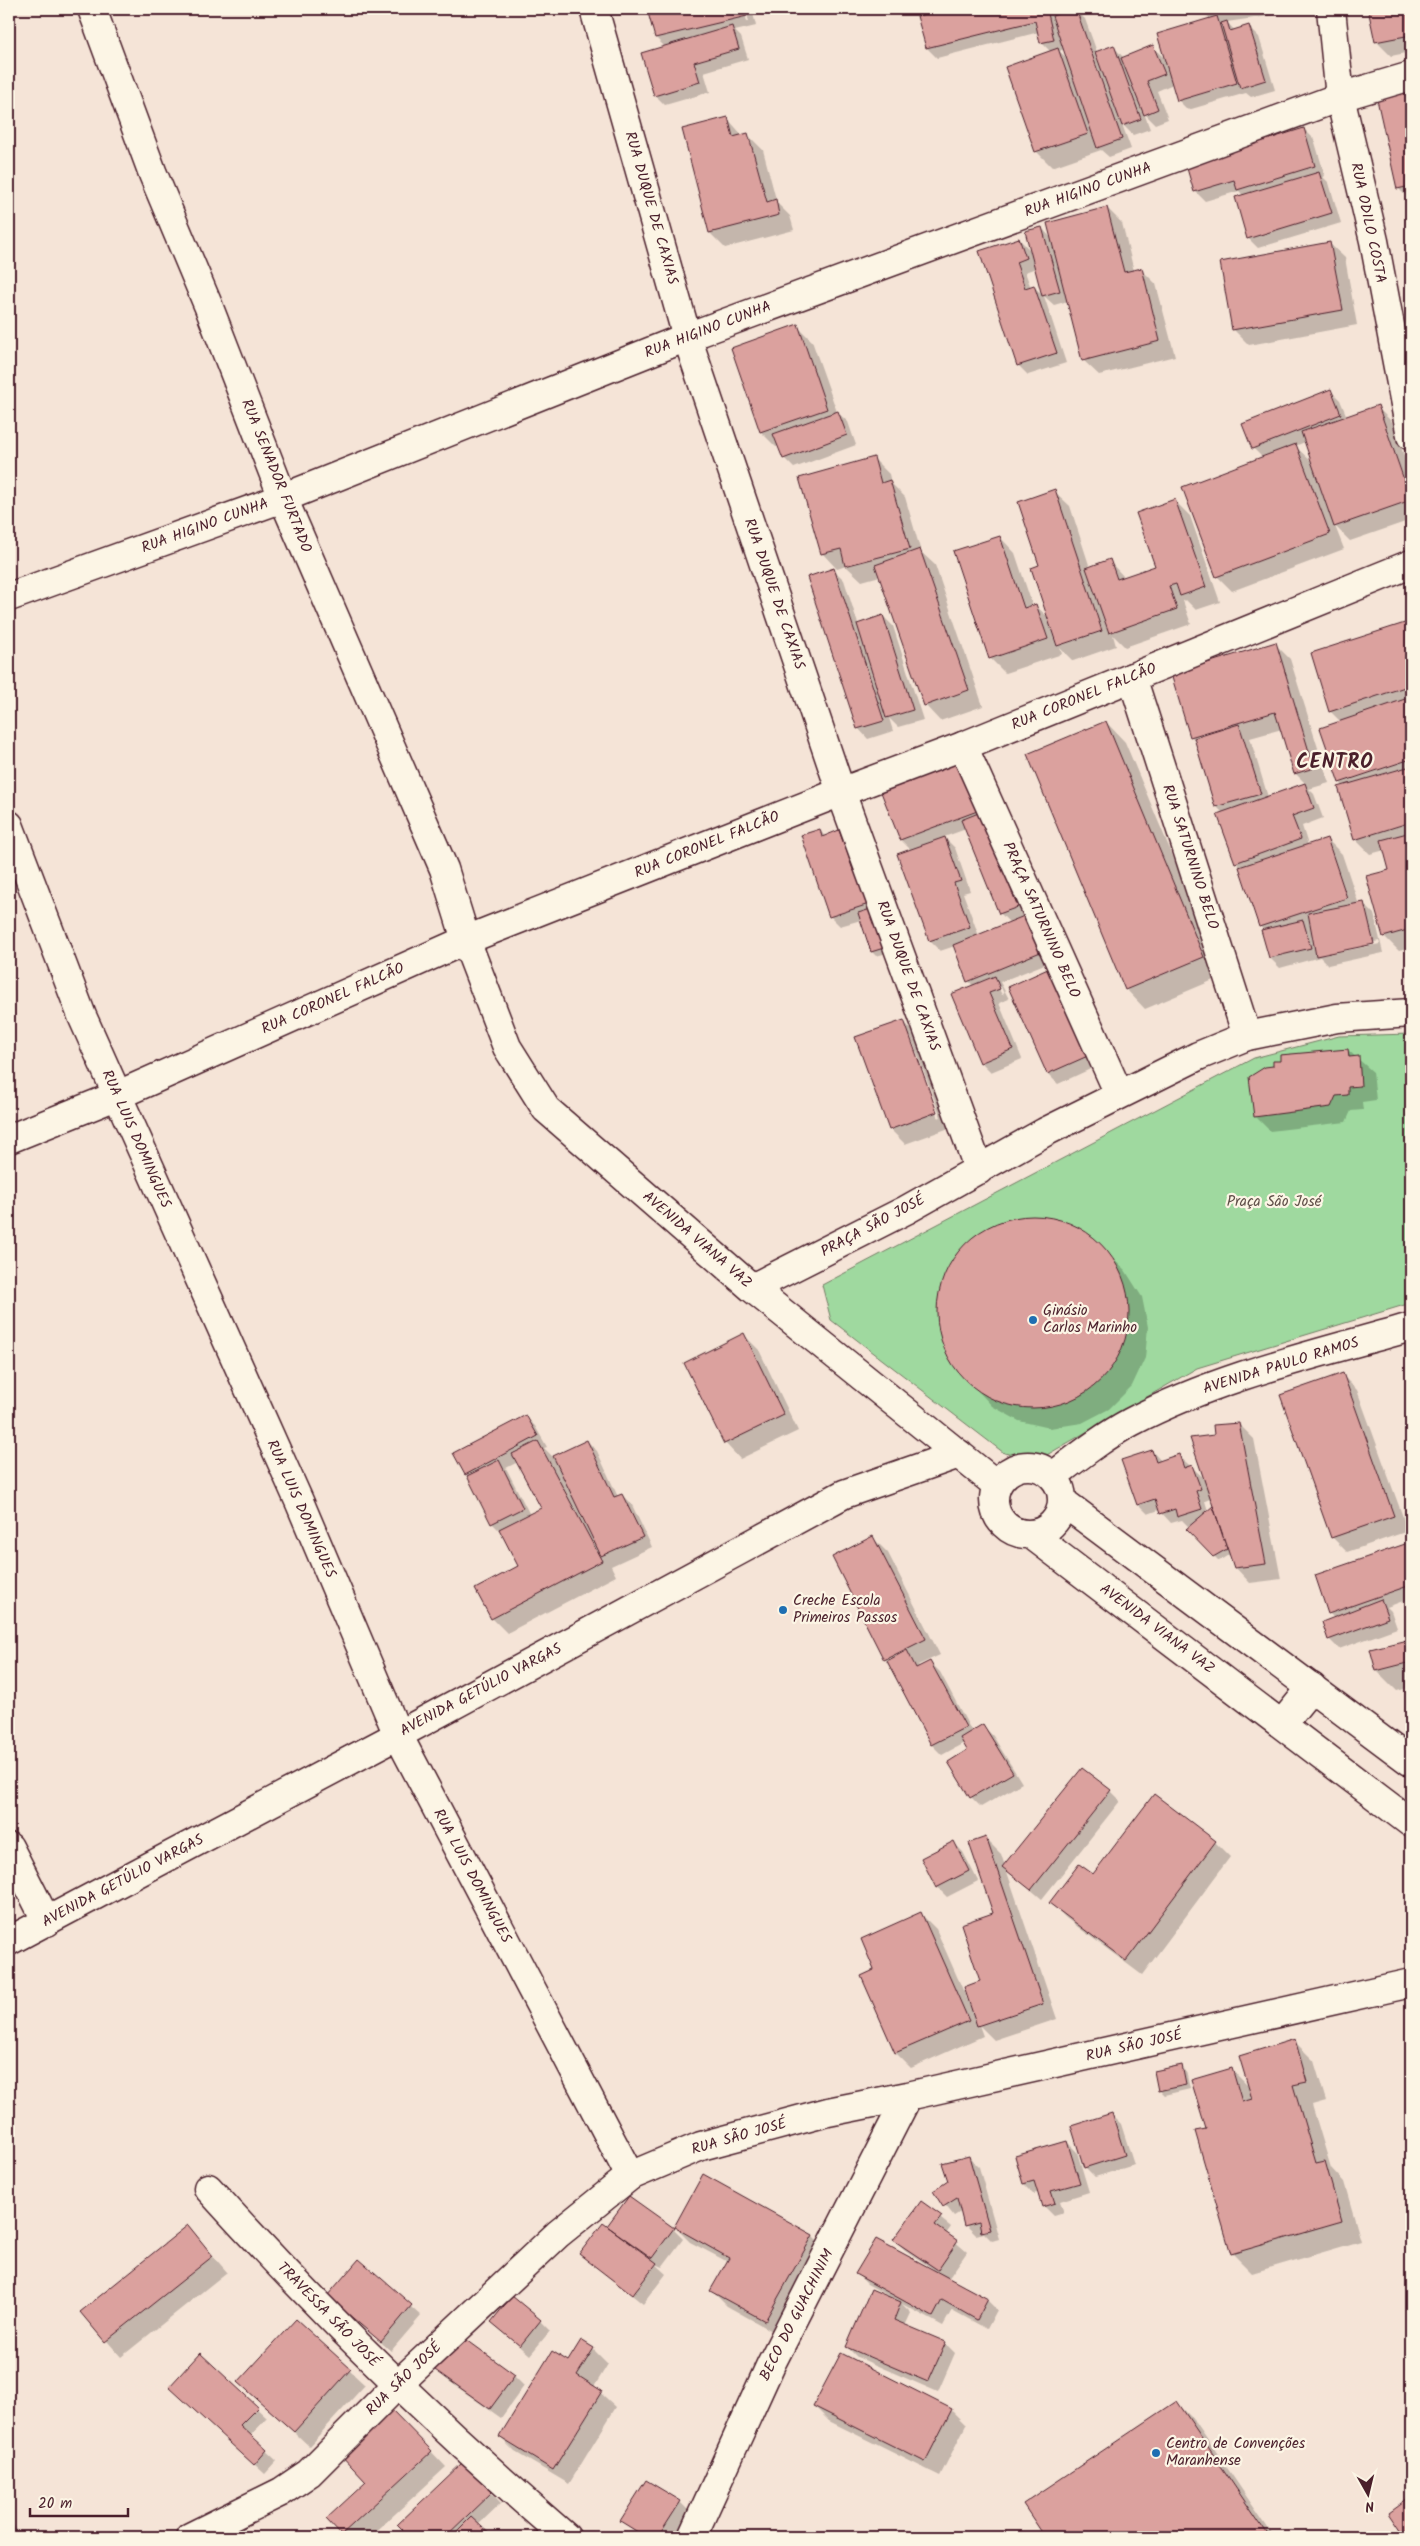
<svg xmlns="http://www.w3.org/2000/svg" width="1420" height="2546" font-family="Kalam,sans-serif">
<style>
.green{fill:#9fd99f;stroke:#747c65}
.shadow{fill:#0003;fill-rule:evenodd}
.building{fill:#dba19e;stroke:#4a1f2b}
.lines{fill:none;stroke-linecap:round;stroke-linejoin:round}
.minor-casing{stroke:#4a1f2b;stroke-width:31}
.tertiary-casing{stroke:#4a1f2b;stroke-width:31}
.secondary-casing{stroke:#4a1f2b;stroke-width:31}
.minor{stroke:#fcf5e5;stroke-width:28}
.tertiary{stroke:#fcf5e5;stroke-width:28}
.secondary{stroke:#fcf5e5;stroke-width:28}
.poi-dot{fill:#1f6fb2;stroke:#fcf5e5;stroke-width:2}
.labels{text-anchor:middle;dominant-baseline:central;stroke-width:4.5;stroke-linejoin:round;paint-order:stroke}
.street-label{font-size:15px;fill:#4a1f2b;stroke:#fcf5e5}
.park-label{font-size:15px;fill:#5f4e48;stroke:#fcf5e5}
.poi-label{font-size:15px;fill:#4a1f2b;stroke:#fcf5e5;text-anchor:start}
.district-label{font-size:20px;font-weight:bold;letter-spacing:1px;fill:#4a1f2b;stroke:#fcf5e5}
</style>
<rect width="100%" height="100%" fill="#f5e4d7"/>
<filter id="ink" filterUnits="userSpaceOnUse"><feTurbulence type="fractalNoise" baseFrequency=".02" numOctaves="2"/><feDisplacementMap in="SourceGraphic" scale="10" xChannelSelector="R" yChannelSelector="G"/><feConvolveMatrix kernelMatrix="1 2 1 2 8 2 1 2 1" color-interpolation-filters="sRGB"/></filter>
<g filter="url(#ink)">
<path class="green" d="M1411 1034V1303L1197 1368 1045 1456H1019L1004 1453 831 1320 822 1285 1254 1058 1339 1036Z"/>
<path class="shadow" d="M649 9H744L747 22H749L746 9H752L756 26 735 31 741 37 748 59 704 72 710 92 665 105 655 95 665 47 656 38Z
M953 9H1054L1055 16 1075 9 1085 19 1097 52 1113 46 1124 58 1152 46 1166 60 1211 19 1205 14 1204 9 1309 10 1227 22 1235 31 1249 27 1259 37 1275 90 1251 97 1246 93 1188 110 1178 100 1173 84 1157 91 1168 119 1155 124 1144 113 1150 129 1133 135 1122 124 1131 149 1109 157 1101 150 1052 167 1037 152 1007 68 1051 52 1042 43 1039 32 937 58 927 48 919 17ZM1065 49 1069 60 1059 51Z
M1370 9H1411V52L1391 56 1376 41Z
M1410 89 1411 90V201L1398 188Z
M728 119 743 136 748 135 763 150 777 203 790 216 794 230 725 248 710 233 683 130Z
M1304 129 1314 139 1325 176 1323 177 1329 183 1341 223 1258 248 1248 238 1244 196 1239 191 1205 201 1195 191Z
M1107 208 1122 223 1134 271 1141 269 1156 284 1175 356 1099 375 1083 360 1068 301 1054 305 1044 296 1066 363 1028 375 1018 365 981 252 1019 239 1032 252 1042 228 1052 239ZM1036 268 1044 296 1034 287 1031 288 1025 272Z
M1329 243 1345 258 1357 325 1249 345 1234 330Z
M797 326 812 341 837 412 848 422 856 445 794 468 784 458 779 446 776 447 761 432Z
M1330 390 1340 400 1347 417 1377 407 1392 422 1411 475V520L1350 541 1335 526 1344 549 1232 591 1217 576 1263 458 1253 448ZM1305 442 1313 463 1295 446Z
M874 459 889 474 891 483 905 497 921 552 935 565 983 706 940 721 925 705 880 576 862 581 846 566 837 569 822 553Z
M1054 491 1070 506 1090 568 1109 561 1125 578 1156 567 1175 501 1190 516 1220 602 1196 610 1186 600 1183 601 1191 624 1125 647 1113 635 1116 646 1073 661 1060 648 1062 654 1005 673 990 658 1000 537 1015 553 1033 607 1036 606 1049 618 1041 566Z
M834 570 844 580 858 624 883 616 893 626 923 720 898 727 889 718 893 731 868 739 858 728Z
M1411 622V948L1399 951 1384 936 1391 871 1385 850 1370 854 1355 839 1344 787 1340 782 1341 722 1330 711 1312 654Z
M1275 644 1290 659 1329 783 1309 789 1314 794 1323 818 1302 826 1308 845 1327 839 1342 854 1359 905 1364 904 1374 914 1383 953 1328 965 1320 957 1280 968 1270 958 1264 931 1260 926 1240 867 1236 862 1223 813 1216 806 1197 742 1191 736ZM1282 729 1295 773 1306 784 1268 797 1250 738ZM1379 941 1380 944 1323 955V953Z
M1106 722 1125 742 1223 976 1145 1009 1126 989Z
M960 763 1027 917 1024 918 1034 928 1052 961 1000 982 1009 999 999 1003 1022 1059 991 1072 981 1062 973 986 969 981 955 946 940 951 930 941 899 855 911 850 901 840 882 792ZM966 829 1000 913 1010 923 979 936 963 893 970 891 955 848 944 837ZM998 987H1001L1004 994 1002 995Z
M819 830 826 837 839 832 849 842 891 952 876 956 872 952 861 920 840 926 830 916Z
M1009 988 1099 1065 1058 1084 1048 1074Z
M903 1021 918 1036 952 1127 905 1144 890 1129ZM909 1037H911L941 1117 938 1118Z
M1348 1050 1373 1072 1376 1100 1362 1102 1363 1110 1351 1111 1346 1122 1270 1131 1255 1116Z
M1020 1218 1051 1219 1081 1230 1125 1270 1142 1297 1148 1327 1145 1358 1132 1386 1109 1409 1082 1423 1050 1428 1019 1421 992 1406 951 1362 940 1333 938 1302 946 1272 964 1246 990 1227Z
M744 1335 759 1350 798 1431 740 1459 725 1443Z
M1342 1375 1357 1390 1408 1531 1347 1552 1332 1537Z
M525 1416 535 1426 547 1447 544 1448 553 1457 587 1441 597 1451 618 1497 622 1495 632 1505 652 1547 611 1566 616 1576 507 1633 492 1618 520 1566 503 1534 492 1523 466 1474ZM518 1462 543 1508 530 1515 506 1468Z
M1239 1424 1254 1439 1281 1579 1250 1583 1235 1567 1230 1554 1219 1561 1187 1529 1189 1527 1182 1520 1171 1523 1159 1510 1148 1514 1138 1504 1152 1451 1162 1462 1179 1456 1205 1479 1215 1436ZM1212 1498 1216 1511 1212 1508 1208 1511 1205 1501Z
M873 1538 888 1553 940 1655 918 1665 920 1668 930 1662 940 1672 972 1732 983 1726 993 1736 1022 1783 981 1807 971 1797 968 1751 964 1743 942 1755 932 1745 885 1659Z
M1411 1543V1598L1387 1607 1391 1611 1397 1628 1339 1649 1329 1639 1334 1618 1329 1613 1317 1576Z
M1411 1601V1612L1409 1602Z
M1411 1640V1687L1397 1691 1377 1671 1372 1650Z
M1110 1791 1120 1801 1042 1899 1006 1869 1057 2019 994 2040 979 2025 983 2036 911 2068 896 2053 862 1976 876 1970 921 1914 936 1929 971 2008 972 2007 982 1982 994 1914 986 1839 1001 1854 1005 1866Z
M1154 1796 1215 1842 1230 1857 1142 1975 1066 1918 1051 1903 1094 1876Z
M953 1842 963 1852 978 1881 947 1897 937 1887Z
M1294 2041 1314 2061 1326 2101 1312 2105 1331 2168 1344 2182 1361 2241 1252 2273 1232 2253 1207 2130 1232 2070 1250 2088Z
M1181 2067 1186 2071 1190 2089 1164 2095 1159 2090Z
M1111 2114 1121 2124 1134 2165 1095 2177 1085 2167Z
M1067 2142 1077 2152 1089 2192 1060 2201 1064 2213 1054 2216 1044 2206 1039 2192 1034 2194 1024 2184 1016 2157Z
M969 2157 979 2167 999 2239 992 2241 984 2233 976 2235 966 2225 962 2211 954 2216 934 2191 949 2181Z
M704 2176 813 2236 828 2251 781 2336 727 2306 712 2291 728 2262 690 2242 675 2227Z
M629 2198 673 2229 683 2239 662 2267 655 2264 666 2274 643 2304 581 2254 607 2228Z
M921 2203 951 2227 946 2234 967 2252 948 2279 987 2300 997 2310 987 2329 952 2310 943 2326 902 2304 911 2313 905 2326 945 2343 955 2353 938 2392 857 2357 847 2347 887 2295 867 2284 857 2274 933 2269 905 2250 895 2240Z
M188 2227 227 2272 121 2357 82 2312Z
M359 2261 421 2316 391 2351 339 2306Z
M296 2321 365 2385 309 2446 240 2382Z
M540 2321 550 2331 530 2355 492 2322Z
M593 2349 608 2364 594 2387 616 2407 569 2484 515 2452 500 2437 568 2362Z
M200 2355 267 2418 250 2436 277 2461 265 2474 180 2397Z
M436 2369 514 2376 524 2386 501 2418 446 2379Z
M1177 2403 1196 2422 1274 2537H1047L1024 2505Z
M814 2406 951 2410 966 2425 940 2476 829 2421Z
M404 2423 446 2467 370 2537H346L328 2519 368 2482Z
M463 2464 501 2503 478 2525 491 2537H411L399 2525Z
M647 2481 680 2502 690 2512 674 2537H642L621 2520Z
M9 2517 21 2537H9Z"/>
<path class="building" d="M647 9H745L747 16 655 38Z
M948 9H1047L1054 40 1040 43 1035 21 926 48 917 16Z
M1071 9H1076L1122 139 1097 148 1052 16Z
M1203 9H1242L1204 14Z
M1368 9H1411V35L1375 42Z
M1217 16 1237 83 1177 101 1157 34Z
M1227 21 1230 31 1249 25 1266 80 1240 88 1221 23Z
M732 26 739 49 694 62 700 82 654 96 641 53Z
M1114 45 1141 119 1122 126 1095 52Z
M1153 45 1165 74 1147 81 1158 109 1144 115 1121 58Z
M1058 48 1088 134 1035 152 1005 67Z
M1410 88 1411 186 1397 189 1376 95Z
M728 117 733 137 748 133 767 202 776 199 779 215 709 233 682 129Z
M1304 128 1315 166 1237 190 1234 180 1194 192 1186 165Z
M1319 172 1332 213 1247 239 1235 197Z
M1107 207 1124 272 1142 268 1160 341 1082 361 1047 223Z
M1042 227 1060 291 1042 296 1025 231Z
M1019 238 1026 258 1016 262 1025 288 1034 285 1057 353 1017 366 979 251Z
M1330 242 1343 310 1232 330 1220 262Z
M798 324 827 409 760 432 731 348Z
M1331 389 1341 414 1252 449 1242 424Z
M1378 405 1411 500 1334 527 1301 432Z
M838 411 847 435 783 459 773 434Z
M1296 444 1330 534 1216 577 1182 487Z
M874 457 881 483 890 480 910 549 845 566 841 549 821 554 799 478Z
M1055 489 1102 631 1057 646 1031 568 1039 565 1018 502Z
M1175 499 1206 587 1180 596 1176 584 1169 586 1177 609 1109 633 1086 568 1110 559 1117 579 1155 566 1136 513Z
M1000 536 1024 608 1036 604 1048 639 989 659 953 551Z
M920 549 969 690 924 706 875 565Z
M834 568 884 721 857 729 807 577Z
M883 615 913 710 886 718 857 624Z
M1411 621V685L1329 712 1311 653Z
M1276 642 1314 768 1294 774 1275 712 1190 737 1171 674Z
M1411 697V759L1339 783 1320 728Z
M1106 721 1204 957 1125 990 1027 754Z
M1239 724 1261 794 1215 807 1194 738Z
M961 761 980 810 900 840 881 792Z
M1411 766V822L1354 840 1338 787Z
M1305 783 1314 808 1292 816 1301 839 1235 863 1217 814Z
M981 812 1018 907 999 914 961 820Z
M820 829 822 837 839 830 853 870 860 867 872 903 829 917 801 835Z
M1411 832V929L1383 937 1366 876 1389 870 1381 840Z
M945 837 961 881 954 883 970 927 929 941 897 854Z
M1327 838 1347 898 1259 927 1239 867Z
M1364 902 1374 944 1316 956 1308 913Z
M874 908 887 947 871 952 858 913Z
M1024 916 1031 933 1035 931 1043 951 967 982 953 945Z
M1303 920 1311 948 1269 958 1261 930Z
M1050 968 1090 1055 1047 1074 1008 987Z
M995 976 1000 989 989 993 1013 1049 980 1063 951 994Z
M904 1020 937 1112 889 1130 855 1037Z
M1348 1049 1349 1057 1359 1056 1361 1086 1348 1087V1095L1336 1096 1331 1107 1254 1117 1249 1077 1265 1067 1273 1066V1061H1280V1055Z
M937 1312a96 96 0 1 1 192 0a96 96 0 1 1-192 0Z
M744 1333 784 1415 724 1444 684 1363Z
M1343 1373 1394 1516 1331 1538 1280 1395Z
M526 1415 538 1436 465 1475 453 1453Z
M1239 1423 1266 1564 1234 1568 1190 1438 1214 1435 1213 1425Z
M587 1440 614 1497 622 1494 643 1537 601 1556 553 1456Z
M538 1441 602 1561 491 1619 475 1589 518 1566 499 1529 541 1508 512 1454Z
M1152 1450 1156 1462 1179 1454 1184 1468 1192 1465 1201 1489 1196 1491 1202 1509 1177 1517 1175 1509 1160 1514 1155 1499 1137 1505 1121 1460Z
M499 1460 523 1508 491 1524 467 1476Z
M1213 1506 1227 1549 1213 1557 1186 1529Z
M873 1536 926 1639 884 1660 832 1557Z
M1411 1542V1585L1328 1614 1315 1575Z
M1381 1599 1388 1618 1328 1640 1322 1622Z
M1411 1639V1662L1376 1671 1370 1649Z
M907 1650 916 1668 930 1661 966 1727 931 1745 887 1661Z
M983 1724 1013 1773 970 1798 948 1762 967 1750 960 1738Z
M1082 1768 1111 1790 1031 1890 1002 1867Z
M1154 1794 1216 1841 1126 1961 1049 1903 1079 1864 1093 1874Z
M986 1837 1043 2004 977 2026 964 1987 980 1981 961 1924 993 1913 969 1843Z
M954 1841 969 1871 936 1888 921 1858Z
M921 1912 969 2021 895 2053 861 1976 874 1970 861 1939Z
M1295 2039 1307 2082 1293 2085 1316 2163 1325 2161 1342 2222 1231 2254 1195 2131 1206 2129 1191 2080 1232 2068 1242 2102 1252 2099 1239 2056Z
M1182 2065 1186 2085 1158 2091 1154 2071Z
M1112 2113 1125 2155 1084 2168 1071 2126Z
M1067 2141 1080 2183 1051 2191 1055 2203 1042 2207 1034 2181 1023 2184 1015 2156Z
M969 2156 990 2230 981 2232 979 2222 964 2226 957 2198 943 2207 933 2191 948 2181 942 2163Z
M703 2174 813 2235 765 2321 710 2291 729 2258 674 2227Z
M629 2196 674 2228 652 2258 607 2226Z
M921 2201 942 2216 935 2225 958 2241 938 2270 893 2240Z
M603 2223 657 2263 632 2295 579 2254Z
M188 2225 213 2256 105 2342 80 2312Z
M876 2239 988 2299 977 2320 942 2300 933 2317 855 2274Z
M359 2259 412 2305 381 2342 327 2296Z
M871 2289 901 2302 894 2320 946 2342 928 2382 846 2347Z
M512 2296 541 2320 520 2346 491 2322Z
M296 2319 351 2369 294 2432 238 2382Z
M460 2335 515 2375 490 2409 435 2370Z
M581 2340 594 2348 577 2375 602 2391 553 2470 499 2437 552 2351 568 2361Z
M200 2353 258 2407 240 2425 267 2450 254 2465 169 2387Z
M841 2353 952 2409 925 2462 813 2406Z
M1177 2401 1269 2537H1045L1023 2504Z
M389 2407 432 2451 341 2535 326 2519 366 2482 339 2453Z
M463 2462 492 2492 445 2537H409L397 2525Z
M646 2480 681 2501 658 2537H646L620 2521Z
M1411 2496V2537H1406L1389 2512Z
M471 2517 493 2537H451Z
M9 2525 16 2537H9Z
M538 2528 549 2537H530Z"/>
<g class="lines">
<defs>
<path id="minor" d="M9 597 283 498 687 337 1340 97 1411 76
M1132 677 1247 1036
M963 746 1119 1094
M9 825 82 1016 299 1501 398 1735 630 2176
M1282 1724 1312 1687
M9 1847 47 1922
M208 2188C320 2312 439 2428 566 2537
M190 2537 281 2492 309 2473 397 2385 558 2234 630 2176 701 2146 828 2112 908 2096 1411 1983
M692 2537 771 2364 908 2096"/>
<path id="tertiary" d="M92 9 153 174 208 305 283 498 444 869 466 940 507 1047 546 1109 752 1288 997 1485
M594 9 687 337 841 792 979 1170
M1331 9 1340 97 1374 241 1411 436
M752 1288 906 1210 1045 1132 1198 1056 1247 1036 1337 1018 1411 1013
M994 1500a34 34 0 1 1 68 0a34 34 0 1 1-68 0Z
M1053 1476C1078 1457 1103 1437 1131 1422 1219 1376 1317 1354 1411 1327
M1063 1502 1411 1762
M1032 1535 1411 1823
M9 1941 398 1735 844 1494 959 1454"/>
<path id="secondary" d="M9 1139 116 1096 466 940 841 792 963 746 1411 564"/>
</defs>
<use href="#minor" class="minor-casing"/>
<use href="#tertiary" class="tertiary-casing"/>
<use href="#secondary" class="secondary-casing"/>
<use href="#minor" class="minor"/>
<use href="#tertiary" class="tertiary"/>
<use href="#secondary" class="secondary"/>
</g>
</g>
<g class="poi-dot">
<circle cx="1033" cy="1320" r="5"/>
<circle cx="783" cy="1610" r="5"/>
<circle cx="1156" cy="2453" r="5"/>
</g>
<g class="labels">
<g class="street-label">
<text transform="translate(1088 190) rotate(-20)">RUA HIGINO CUNHA</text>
<text transform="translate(651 208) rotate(74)">RUA DUQUE DE CAXIAS</text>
<text transform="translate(1368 223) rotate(78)">RUA ODILO COSTA</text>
<text transform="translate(708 330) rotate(-21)">RUA HIGINO CUNHA</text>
<text transform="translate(276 476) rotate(68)">RUA SENADOR FURTADO</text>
<text transform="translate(205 526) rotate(-20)">RUA HIGINO CUNHA</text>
<text transform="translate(774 594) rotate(71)">RUA DUQUE DE CAXIAS</text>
<text transform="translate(1084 697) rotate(-22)">RUA CORONEL FALCÃO</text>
<text transform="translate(707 845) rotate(-22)">RUA CORONEL FALCÃO</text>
<text transform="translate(1190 857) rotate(72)">RUA SATURNINO BELO</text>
<text transform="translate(1041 920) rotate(66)">PRAÇA SATURNINO BELO</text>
<text transform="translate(908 976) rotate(70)">RUA DUQUE DE CAXIAS</text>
<text transform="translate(333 999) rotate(-24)">RUA CORONEL FALCÃO</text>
<text transform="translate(136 1139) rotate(66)">RUA LUIS DOMINGUES</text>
<text transform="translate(873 1226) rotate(-28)">PRAÇA SÃO JOSÉ</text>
<text transform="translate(697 1240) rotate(41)">AVENIDA VIANA VAZ</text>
<text transform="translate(1281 1366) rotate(-17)">AVENIDA PAULO RAMOS</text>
<text transform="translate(301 1509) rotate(66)">RUA LUIS DOMINGUES</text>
<text transform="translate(1157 1629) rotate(37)">AVENIDA VIANA VAZ</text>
<text transform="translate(481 1690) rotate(-28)">AVENIDA GETÚLIO VARGAS</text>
<text transform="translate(472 1876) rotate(62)">RUA LUIS DOMINGUES</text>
<text transform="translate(123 1881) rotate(-28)">AVENIDA GETÚLIO VARGAS</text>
<text transform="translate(1134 2046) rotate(-13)">RUA SÃO JOSÉ</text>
<text transform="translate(739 2137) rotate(-16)">RUA SÃO JOSÉ</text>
<text transform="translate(328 2315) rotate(46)">TRAVESSA SÃO JOSÉ</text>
<text transform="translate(797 2315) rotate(-63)">BECO DO GUACHINIM</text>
<text transform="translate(404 2379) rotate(-44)">RUA SÃO JOSÉ</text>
</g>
<g class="park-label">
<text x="1274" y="1202">Praça São José</text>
</g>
<g class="poi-label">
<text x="1043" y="1311">Ginásio<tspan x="1043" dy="17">Carlos Marinho</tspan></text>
<text x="793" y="1601">Creche Escola<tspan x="793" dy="17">Primeiros Passos</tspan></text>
<text x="1166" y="2444">Centro de Convenções<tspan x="1166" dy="17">Maranhense</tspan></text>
</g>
<g class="district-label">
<text x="1335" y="763">CENTRO</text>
</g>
</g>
<rect width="1420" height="2546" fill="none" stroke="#fcf5e5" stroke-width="30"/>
<rect x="15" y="15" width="1390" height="2516" fill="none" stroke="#4a1f2b" stroke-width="2" filter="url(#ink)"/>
<g transform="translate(1368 2494) rotate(172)" stroke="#fcf5e5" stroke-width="4" paint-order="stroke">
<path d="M0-4L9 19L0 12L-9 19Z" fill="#4a1f2b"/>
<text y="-8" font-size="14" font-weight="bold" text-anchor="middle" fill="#4a1f2b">N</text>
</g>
<path d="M30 2508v8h98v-8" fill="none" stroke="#4a1f2b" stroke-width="2.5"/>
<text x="38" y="2508" font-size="15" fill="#4a1f2b" stroke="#fcf5e5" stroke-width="4" paint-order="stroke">20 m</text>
</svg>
